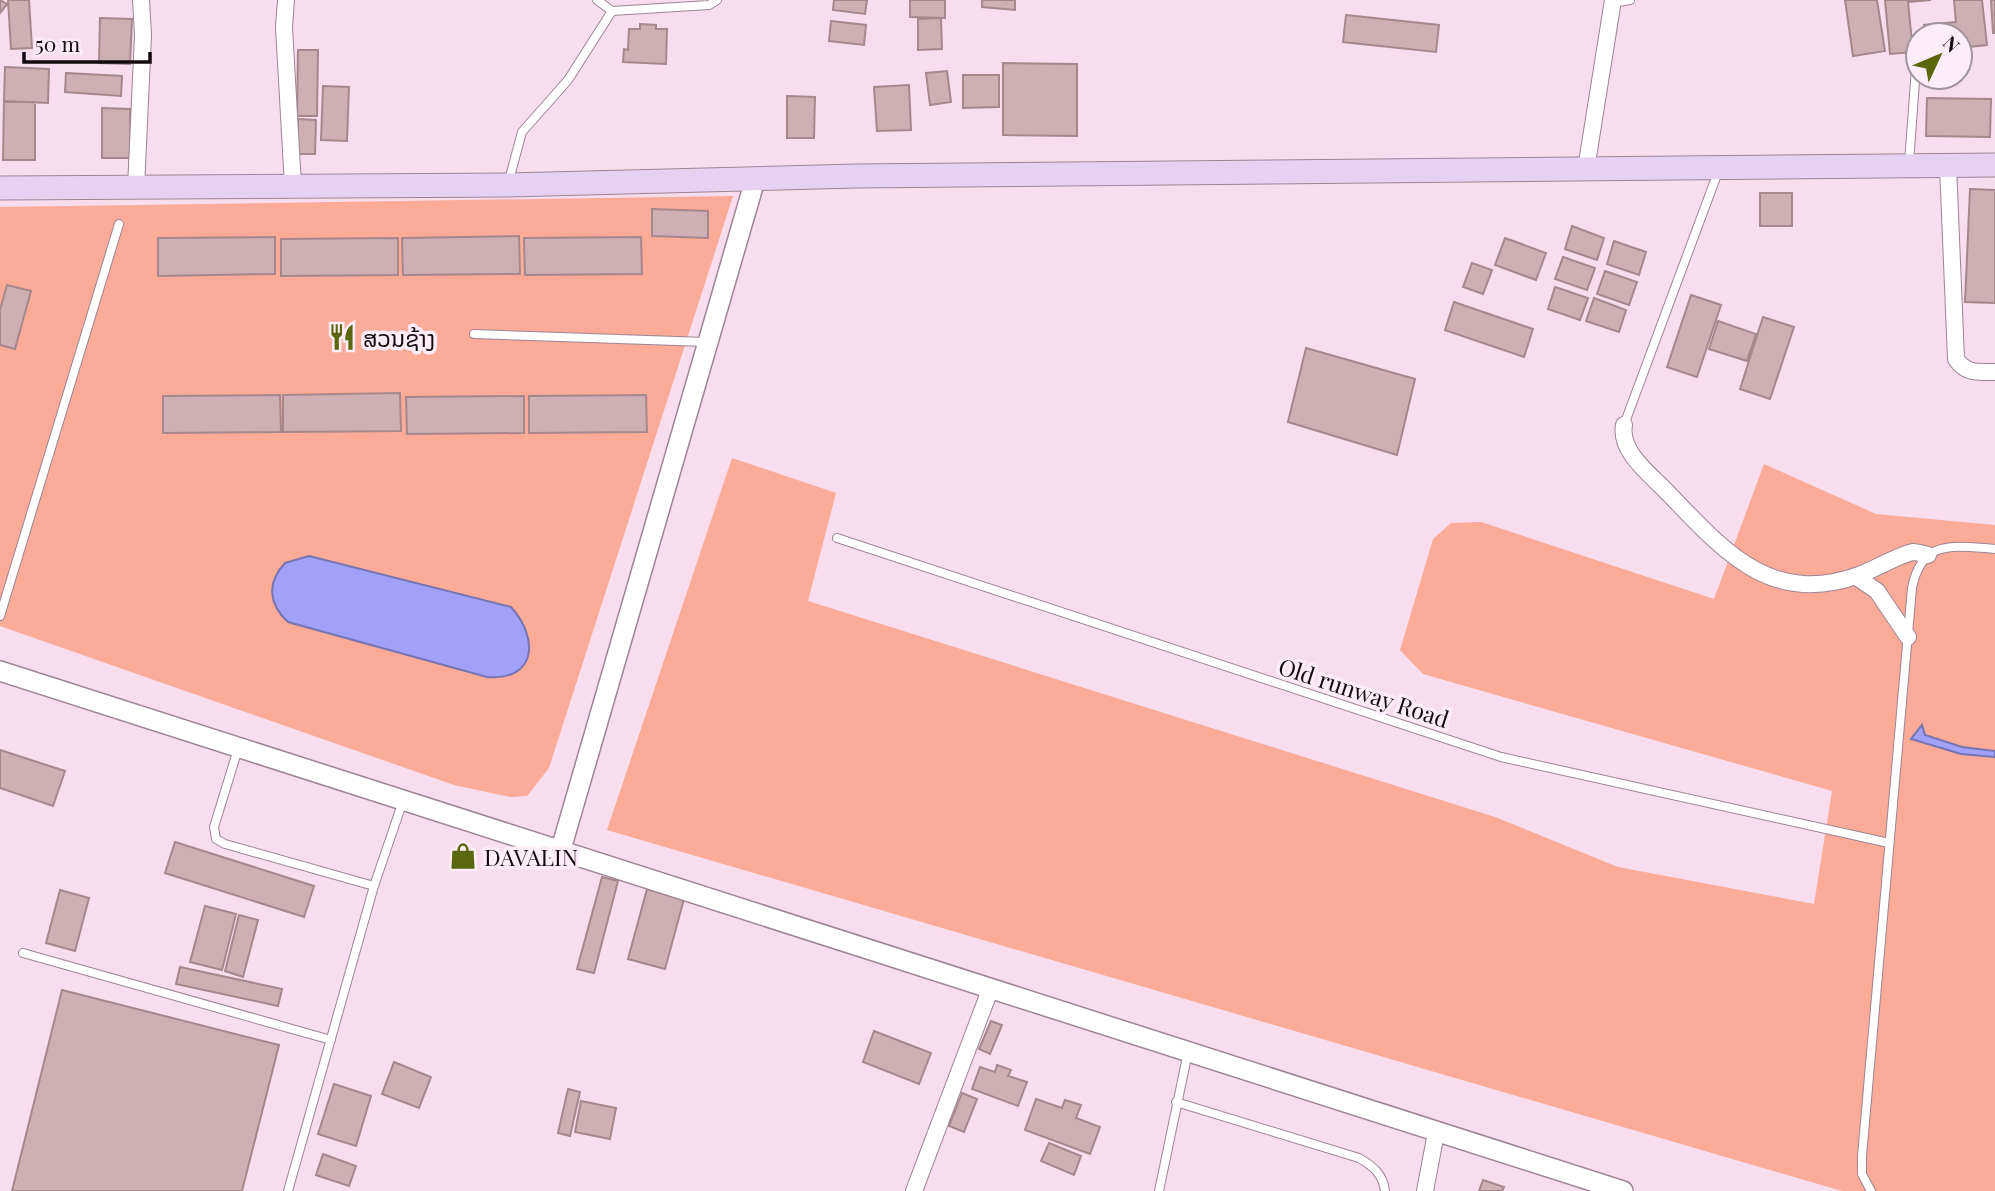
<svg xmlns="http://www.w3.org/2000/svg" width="1995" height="1191" font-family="'Playfair Display','Noto Sans Lao',serif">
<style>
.green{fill:#fbab97}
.water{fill:#a2a1f9;stroke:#7774b3;stroke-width:2}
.building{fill:#ceafb4;stroke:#a5878c;stroke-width:2}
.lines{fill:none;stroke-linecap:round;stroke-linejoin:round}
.service-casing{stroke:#9d8494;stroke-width:10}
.minor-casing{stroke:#9d8494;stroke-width:18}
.tertiary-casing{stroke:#9d8494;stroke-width:22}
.secondary-casing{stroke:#9d8494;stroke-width:25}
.service{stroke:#fff;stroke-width:8}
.minor{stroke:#fff;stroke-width:16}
.tertiary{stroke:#fff;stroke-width:19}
.secondary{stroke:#e6d1f2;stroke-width:23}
.labels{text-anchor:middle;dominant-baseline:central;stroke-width:7;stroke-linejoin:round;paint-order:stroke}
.poi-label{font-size:23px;fill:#140b11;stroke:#feedf8;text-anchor:start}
.street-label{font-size:23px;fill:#140b11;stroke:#feedf8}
</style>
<rect width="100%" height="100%" fill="#f8ddee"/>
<path class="green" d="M733 196 549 768 527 796 510 797 454 785 0 626V207Z
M732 458 836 493 808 601 1495 817 1618 867 1814 904 1832 791 1423 674 1400 650 1433 539 1451 523 1481 522 1714 599 1764 464 1876 514 1995 525V751L1962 747 1925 735 1922 726 1911 739 1961 754 1995 757V1191H1842L607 830Z"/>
<path class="water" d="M309 556 511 607C539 638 537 681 487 677L288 622C268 604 267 582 285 563Z
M1922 725 1925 735 1962 747 1995 751V757L1961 754 1911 739Z"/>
<path class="building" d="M0 0 7 4 0 13Z
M8 0H29L32 48 11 49Z
M834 0H867L865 14 833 10Z
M910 0H945V18L910 17Z
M982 0H1015V10L982 7Z
M1845 0H1877L1885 51 1853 56Z
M1885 0H1931L1908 2 1913 52 1890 54Z
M1954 0H1982L1987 45 1960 48V35H1925L1924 25 1956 22Z
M1991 0H1995V33H1993Z
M1346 15 1439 25 1436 52 1343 42Z
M100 18 132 19 130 64 99 63Z
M941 18 942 49 918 50V19Z
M831 21 866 25 864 45 829 41Z
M640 24 656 25V29H667L666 64 623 62 624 49 628 50 629 29H640Z
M298 50H318L317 116H297Z
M1003 63 1077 64V136L1003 135Z
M5 67 49 69 48 103 4 101Z
M947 71 951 102 930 105 926 73Z
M66 73 122 76 121 96 65 92Z
M963 75H999V107L963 108Z
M909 85 911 130 877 131 874 87Z
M323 86 349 87 347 141 321 140Z
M787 96 815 97 814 138H787Z
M1927 98 1991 99 1990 137 1926 136Z
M4 102H35V160H3Z
M102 108 130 109 131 158H102Z
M298 119 316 120 315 154H297Z
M1970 189 1995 190V303L1965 302Z
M1760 193H1792V226H1760Z
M652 209 708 211V238L652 236Z
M1572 226 1604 238 1597 260 1565 249Z
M519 236 520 274 403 275 402 238Z
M275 237V274L158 276V238Z
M641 237 642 274 525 275 524 238Z
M398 238V275L281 276V239Z
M1505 238 1546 253 1536 280 1495 265Z
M1614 241 1646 252 1639 275 1607 264Z
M1563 257 1595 268 1587 290 1555 279Z
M1472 263 1492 270 1483 294 1463 287Z
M1605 271 1637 282 1629 305 1597 294Z
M7 285 31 291 15 349 0 345V310Z
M1555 287 1588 298 1580 320 1548 309Z
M1691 295 1721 305 1697 377 1667 367Z
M1594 298 1626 310 1619 332 1586 321Z
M1454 302 1533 329 1524 357 1445 330Z
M1763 317 1794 327 1770 399 1740 389Z
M1718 321 1756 334 1747 361 1709 349Z
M1306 348 1415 379 1397 455 1288 422Z
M400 393 401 431 283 432V395Z
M280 395 281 432 163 433V396Z
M646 395 647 432 529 433V396Z
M524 396V433L407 434 406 397Z
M0 750 65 771 53 806 0 788Z
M175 842 314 886 304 917 165 873Z
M602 877 618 881 594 973 577 969Z
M647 889 684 899 665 969 628 959Z
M60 890 89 898 75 951 46 943Z
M205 906 236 914 222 970 190 962Z
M239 915 258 920 243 977 225 971Z
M180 967 282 989 278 1006 176 984Z
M62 990 279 1045 242 1191H12Z
M991 1021 1002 1025 990 1054 979 1049Z
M874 1031 931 1053 919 1084 863 1062Z
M394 1062 431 1077 419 1108 382 1094Z
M997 1065 1011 1070 1008 1076 1027 1082 1018 1106 972 1089 980 1067 995 1072Z
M334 1084 371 1096 356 1146 318 1134Z
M568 1089 580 1092 570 1136 558 1133Z
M962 1093 977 1099 964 1132 949 1126Z
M1036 1099 1062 1108 1065 1100 1081 1105 1076 1118 1100 1127 1090 1154 1025 1130Z
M581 1101 616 1108 610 1139 575 1132Z
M1049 1143 1081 1156 1074 1175 1041 1161Z
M323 1154 356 1166 349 1186 316 1175Z
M1483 1180 1504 1187 1502 1191H1479Z"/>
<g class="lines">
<defs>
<path id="service" d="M1612 3 1630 0
M612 11 709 5 717 0
M1909 163 1916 68
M508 184 522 132 568 80 612 11 597 0
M474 334 706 342
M1624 425 1718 172
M837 538 1501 757 1889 843
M0 616 119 224
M238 749 214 827 216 839 225 844 374 886
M23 953 331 1040
M1176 1102 1359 1158C1373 1166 1383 1174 1385 1191
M288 1191 374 886 403 801
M1159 1191 1188 1052
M1871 1191 1862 1174V1156L1912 588C1922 538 1955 546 1995 549"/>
<path id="minor" d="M286 0 284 27 293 186
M1948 166 1956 359C1966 374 1978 372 1995 372
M1586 169 1613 0
M136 188 143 35 141 0
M1624 425C1619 452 1651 475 1668 493 1724 551 1771 607 1859 575 1871 571 1903 553 1913 552 1917 552 1924 554 1928 555
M1855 576 1877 591 1908 637
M914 1191 990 990
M1425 1191 1436 1133"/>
<path id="tertiary" d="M0 671 1623 1191
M561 849 755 180"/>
<path id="secondary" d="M0 188 508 185 856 176 1995 165"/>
</defs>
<use href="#service" class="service-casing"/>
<use href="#minor" class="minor-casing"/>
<use href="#tertiary" class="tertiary-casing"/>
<use href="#secondary" class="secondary-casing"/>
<use href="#service" class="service"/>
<use href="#minor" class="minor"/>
<use href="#tertiary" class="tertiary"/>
<use href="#secondary" class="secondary"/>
</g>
<defs>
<symbol id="restaurant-bare" viewBox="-9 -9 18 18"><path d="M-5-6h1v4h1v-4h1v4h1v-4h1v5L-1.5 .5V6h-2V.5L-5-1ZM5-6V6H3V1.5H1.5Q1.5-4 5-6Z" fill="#5a670d" stroke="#feedf8" stroke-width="2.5" paint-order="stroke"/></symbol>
<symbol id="shop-bare" viewBox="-9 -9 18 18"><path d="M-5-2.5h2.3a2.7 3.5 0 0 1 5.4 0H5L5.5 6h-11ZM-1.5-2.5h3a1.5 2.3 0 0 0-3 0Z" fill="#5a670d" stroke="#feedf8" stroke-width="2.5" paint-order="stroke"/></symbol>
</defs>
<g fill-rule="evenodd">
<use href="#restaurant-bare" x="323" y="318" width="38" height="38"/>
<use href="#shop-bare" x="444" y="837" width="38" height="38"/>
</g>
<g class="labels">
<g class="poi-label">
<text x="363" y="337">ສວນຊ້າງ</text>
<text x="484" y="856">DAVALIN</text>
</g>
<g class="street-label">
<text transform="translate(1364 692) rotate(18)">Old runway Road</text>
</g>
</g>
<g transform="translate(1939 56) rotate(46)"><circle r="33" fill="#feedf8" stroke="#a0939c" stroke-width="2"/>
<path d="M0-5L12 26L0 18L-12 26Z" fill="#5a670d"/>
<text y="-10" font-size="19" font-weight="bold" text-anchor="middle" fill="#140b11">N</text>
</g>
<path d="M24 52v10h126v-10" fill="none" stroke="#140b11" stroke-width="3.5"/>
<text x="35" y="52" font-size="21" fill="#140b11" stroke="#feedf8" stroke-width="5" paint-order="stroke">50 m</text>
</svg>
